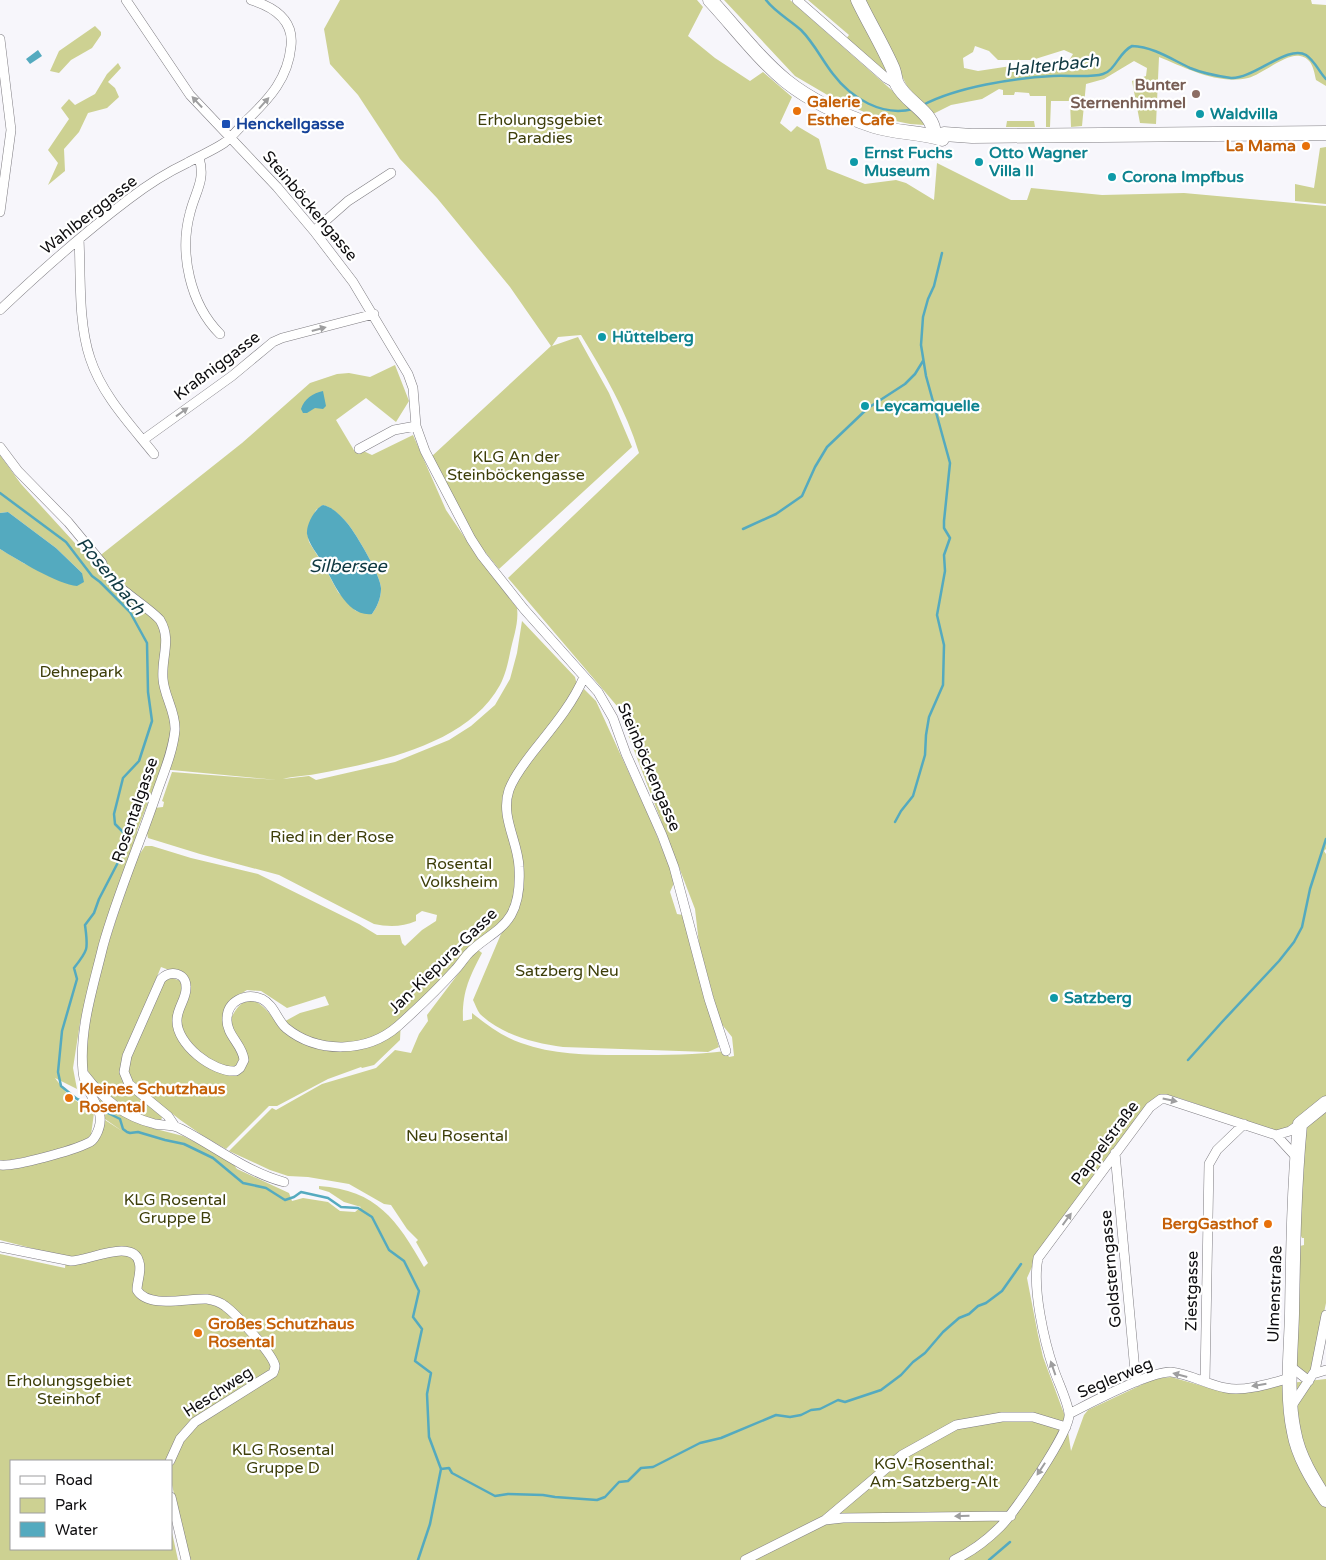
<svg xmlns="http://www.w3.org/2000/svg" width="1326" height="1560" font-family="'Varela Round',sans-serif">
<style>
.green{fill:#cdd192;fill-rule:evenodd}
.water{fill:#54aabf}
.lines{fill:none;stroke-linecap:round;stroke-linejoin:round}
.stream{stroke:#54aabf;stroke-width:2.5}
.street-casing{stroke:#7f7d82;stroke-width:10}
.secondary-casing{stroke:#7f7d82;stroke-width:15}
.street{stroke:#fff;stroke-width:9}
.secondary{stroke:#fff;stroke-width:14}
.oneway{fill:#9e9e9f}
.education-dot{fill:#8d6e63;stroke:#fff;stroke-width:2}
.food-dot{fill:#e8710a;stroke:#fff;stroke-width:2}
.culture-dot{fill:#0f9aa8;stroke:#fff;stroke-width:2}
.transit-dot{fill:#1a4fb4;stroke:#fff;stroke-width:2}
.labels{text-anchor:middle;dominant-baseline:central;stroke-width:4.5;stroke-linejoin:round;paint-order:stroke}
.education-label{font-size:16px;font-weight:bold;fill:#785e54;stroke:#fff;text-anchor:end}
.food-label{font-size:16px;font-weight:bold;fill:#c56008;stroke:#fff;text-anchor:start}
.culture-label{font-size:16px;font-weight:bold;fill:#0d838f;stroke:#fff;text-anchor:start}
.park-label{font-size:16px;fill:#3d3e09;stroke:#fff}
.transit-label{font-size:16px;font-weight:bold;fill:#164399;stroke:#fff;text-anchor:start}
.street-label{font-size:16px;fill:#0d0c0e;stroke:#fff}
.water-label{font-size:18px;font-style:italic;fill:#103942;stroke:#fff}
</style>
<rect width="100%" height="100%" fill="#f7f6fb"/>
<path class="green" d="M340 0H697L703 7 688 36 715 58 750 81 763 72 792 97 780 123 791 132 797 126 819 139 827 169 865 184 896 180 906 183 934 200 937 163 1011 200H1027L1031 188 1102 195 1184 193 1326 206V849L1324 851 1326 854V1303L1312 1370 1306 1374 1294 1362 1300 1246 1304 1245V1238H1302L1300 1234 1302 1117 1285 1129 1275 1131 1179 1098 1167 1095 1158 1096 1040 1249 1027 1278 1038 1335 1043 1357 1066 1419 1071 1451 1084 1415 1088 1410 1154 1379 1171 1377 1220 1391 1326 1379V1560H189L172 1485 171 1461H11V1549H171V1528L178 1560H0V1254L65 1268 66 1257 0 1240V1167L20 1168 86 1148 103 1127 105 1120 122 1131 105 1119 99 1101 100 1098 115 1112 152 1128 183 1136 207 1148 234 1165 237 1169 289 1193 292 1201 303 1198 328 1202 340 1211 355 1212 361 1207 344 1202 329 1192 319 1189V1186C377 1190 397 1220 424 1267L428 1263 416 1242 418 1240 407 1229 391 1205 384 1204 349 1184 308 1177 288 1176 270 1170 229 1151 272 1108 276 1110 322 1084 376 1068 395 1050 411 1053 419 1034 428 1021 427 1015 477 949 482 953C469 978 462 992 463 1021L472 1019V1013C487 1025 503 1037 521 1043 557 1056 597 1055 635 1055 666 1055 696 1055 726 1051L729 1057 734 1056 732 1037 720 1022 699 944 695 909 617 706 508 578 639 453C626 410 604 373 581 335L558 337 552 346 578 337 609 393 632 447 499 569 477 542 431 457 551 346 510 287 437 198 400 159 358 95 330 64 324 29Z
M724 0H790L904 101 913 97 914 94 907 86 863 0H1311L1312 4 1326 5V86L1316 80C1314 70 1312 58 1300 56 1286 53 1263 74 1248 78 1218 85 1186 68 1159 57L1156 124 1140 123 1132 81 1146 76 1147 68 1134 61 1104 79 1086 84 1082 126 1071 127 1070 101H1051L1050 127H1046V96H1030L1029 93 1015 92 1014 95H1003V90L999 89 982 99 951 105 933 114 924 125 910 124 876 117 836 100 795 76ZM975 46 989 51 998 60H1032L1064 50 1073 54 1065 67 1031 74 1011 66 978 71 964 68 963 58 973 52Z
M808 0H854L888 71 885 72 846 39 849 35Z
M95 26 101 32V35L92 48 71 60 59 73 50 71 59 51Z
M118 63 121 68 108 82 115 88 119 97 107 108 88 113 79 132 64 149 65 171 48 185 58 163 48 150 69 119 61 108 69 99 75 105 95 94 107 74Z
M1007 121H1034L1035 127H1006Z
M1326 147V204L1295 201V184L1314 188 1320 148Z
M395 365 409 401 396 422 366 398 336 420 355 452 359 449 372 455 413 435 446 510 480 560 517 608C519 623 513 638 510 653 508 663 505 676 500 685 467 745 378 762 316 774 305 776 293 776 283 779L309 776 316 780 395 762 449 740 471 726 495 705 510 679 517 653 522 621 575 677 577 685 571 709 584 689 596 701 651 821 671 871 674 883 670 892 677 914 683 915 719 1047 708 1052 563 1047C534 1043 502 1035 480 1014 477 1010 475 1004 473 1000L501 934 520 904 522 869 513 851 516 871 515 895 506 917 401 1019 400 1040 374 1065 362 1068 361 1067 328 1079 277 1106H269L226 1149C193 1132 166 1109 137 1085 129 1078 127 1073 128 1063L162 984 166 980 172 978 181 981 184 1006 190 990 188 977 161 967 120 1067 123 1080 127 1085 162 1117 161 1121C132 1113 106 1103 90 1075 70 1042 124 897 137 858L145 846H152L191 858 258 874 359 924 377 935H400L402 943 405 946 422 930 436 921 437 915 422 911 416 915V921C403 927 388 927 374 924L279 875 200 854 148 838 147 833 154 808 163 807 164 802 162 801 172 772 277 780 161 769 137 831 138 840 103 936 80 1023 73 1068 77 1089 55 1078 69 1096 94 1113 91 1135 85 1141 37 1155 0 1162V549L25 564 82 573 56 548 8 512 0 513V455L21 484 94 564 102 554 242 443 310 383 337 374 349 373 370 377ZM323 505C333 508 341 516 348 524 356 534 382 577 381 589 381 598 377 607 372 614L356 611 338 592 324 566 309 542 307 531 316 510ZM247 990 261 991 287 1008 325 996 329 1005 300 1013 278 1025C259 996 243 989 228 1025L229 1001Z"/>
<path class="water" d="M38 50 42 56 30 64 26 59Z
M323 391 326 406 323 409 315 408 307 413H303L301 409C304 399 313 393 323 391Z
M323 505C333 507 341 516 348 524 356 534 382 577 381 589 381 598 377 607 372 614 346 617 334 582 323 564 318 554 309 545 307 534 306 525 315 508 323 505Z
M8 512 56 548 82 573 84 582 77 586C59 585 16 559 0 549V513Z"/>
<g class="lines">
<path class="stream" d="M766 0C775 12 790 20 801 30 814 43 822 60 833 74 851 98 882 117 913 109
M923 105C957 87 1014 78 1053 76 1067 75 1091 78 1103 74 1115 71 1119 52 1132 46 1154 47 1171 59 1190 68 1202 73 1217 76 1231 78 1254 79 1288 44 1306 55 1315 61 1319 72 1326 79
M0 493 66 542 92 576 100 582 130 612 147 643 148 692 152 721 139 761 123 778 114 814 115 824 123 832 127 840V845L99 899 94 913 85 925C88 949 89 949 74 968L77 979 62 1031 58 1072 61 1086 77 1099 93 1106
M743 529 776 514 802 496 815 467 827 447 868 408 905 384 915 374 923 361
M895 822 901 811 913 796 925 755 926 735 929 717 943 685 944 645 937 615 945 571 944 555 950 538 944 528V521L950 463 926 376 921 345 923 317 928 299 934 286 942 253
M1188 1060 1222 1022 1279 961 1294 942 1302 927 1310 889 1326 839
M102 1110 120 1119 123 1129 127 1132 130 1133 138 1132 165 1140 184 1144 213 1158 243 1183 266 1188 285 1200 294 1197 301 1192 328 1198 341 1207 358 1208 372 1217 389 1250 404 1261 419 1291 413 1317 422 1329 415 1361 431 1373 427 1394 429 1437 441 1469 430 1524 418 1560
M441 1469 449 1468 452 1473 495 1496 508 1494 543 1495 555 1497 597 1500 605 1497 619 1482 628 1481 641 1468 653 1467 700 1443 721 1438 776 1415 790 1417 801 1415 811 1410 820 1409 838 1400 845 1402 881 1390 901 1375 913 1362 925 1353 943 1332 959 1318 969 1314 978 1306 986 1303 1002 1291 1021 1264
M989 1560 1010 1542"/>
<defs>
<path id="street" d="M126 0 190 95 277 187 314 231 353 282 408 374 413 388 416 426 425 451 471 539 482 556 524 609 598 692 613 718 626 754 662 835 674 867 709 999 726 1051
M797 0 886 78 897 84
M0 39 11 130 0 212
M199 158C206 180 195 192 190 213 179 253 190 304 220 334
M314 231 348 201 391 173
M79 239C81 276 78 322 90 358 102 395 130 424 154 454
M0 310C41 271 84 233 129 199 146 186 168 172 187 163 199 156 212 151 224 143 233 136 240 127 248 119 270 98 288 78 291 46 294 20 274 7 251 0
M143 440 232 376 273 342 282 338 374 314
M0 447 18 471 68 522 102 563C105 583 146 604 160 620 172 640 161 657 163 679 164 696 176 712 175 730 173 751 164 772 157 792 140 843 117 895 103 946 93 988 79 1029 83 1072 85 1097 110 1109 96 1135 94 1139 91 1142 88 1143 74 1150 15 1167 0 1165
M359 449 394 430 416 426
M84 1074C104 1100 123 1116 155 1124 164 1126 173 1124 181 1129 215 1146 246 1172 284 1182
M174 1125 168 1116 129 1084 124 1072 127 1056 161 979C170 970 186 972 186 987 187 998 177 1008 177 1020 176 1044 213 1073 236 1071L240 1068 244 1060C243 1045 226 1035 227 1019 227 1001 246 992 262 999 274 1005 277 1020 286 1028 318 1054 367 1053 398 1026 418 1008 437 990 455 970 460 965 464 958 469 953 482 939 501 932 511 915 519 901 520 883 519 867 518 841 500 817 509 790 514 776 524 764 533 752 552 728 572 705 584 677
M1276 1135 1298 1159
M1115 1153 1136 1382
M0 1247 71 1261C88 1261 133 1238 139 1262 142 1271 137 1281 137 1290 148 1309 188 1298 207 1299 214 1300 220 1302 225 1306 236 1314 273 1354 275 1366 275 1369 274 1370 273 1373L195 1422 180 1439 170 1461
M1290 1366 1309 1381
M1313 1374 1326 1370
M1205 1381 1209 1164 1217 1150 1244 1124
M1291 1407 1315 1371 1326 1315
M1069 1414C1090 1403 1150 1371 1171 1372 1190 1374 1208 1385 1226 1388 1244 1392 1272 1383 1290 1378
M171 1497 186 1560
M825 1520 902 1455 956 1425 1002 1417H1033L1066 1427
M745 1560 825 1520 843 1518 1011 1516
M954 1560C971 1552 987 1540 1000 1527 1014 1513 1071 1431 1069 1414 1068 1402 1058 1382 1054 1370 1044 1341 1032 1288 1038 1258L1150 1107 1161 1099H1166L1276 1135 1290 1131 1300 1124"/>
<path id="secondary" d="M710 0C735 27 758 58 786 81 811 101 844 116 874 126 896 133 922 132 942 139
M858 0C869 23 883 46 893 69 895 74 895 80 897 84 907 104 935 112 934 136
M934 136 944 134 972 136 1326 133
M1326 1103 1300 1124C1294 1187 1293 1251 1292 1314 1291 1351 1286 1396 1294 1432 1298 1456 1313 1480 1326 1500"/>
</defs>
<use href="#street" class="street-casing"/>
<use href="#secondary" class="secondary-casing"/>
<use href="#street" class="street"/>
<use href="#secondary" class="secondary"/>
</g>
<defs><path id="oneway-solid" d="M-6-.8H1V-3.2L6.5 0L1 3.2V.8H-6Z" transform="scale(1.25)"/></defs>
<g class="oneway">
<use href="#oneway-solid" transform="translate(197 102) rotate(-133)"/>
<use href="#oneway-solid" transform="translate(264 103) rotate(-48)"/>
<use href="#oneway-solid" transform="translate(319 329) rotate(-15)"/>
<use href="#oneway-solid" transform="translate(182 412) rotate(-36)"/>
<use href="#oneway-solid" transform="translate(1170 1100) rotate(12)"/>
<use href="#oneway-solid" transform="translate(1067 1219) rotate(-54)"/>
<use href="#oneway-solid" transform="translate(1053 1368) rotate(-109)"/>
<use href="#oneway-solid" transform="translate(1180 1375) rotate(-165)"/>
<use href="#oneway-solid" transform="translate(1259 1385) rotate(171)"/>
<use href="#oneway-solid" transform="translate(1041 1469) rotate(123)"/>
<use href="#oneway-solid" transform="translate(962 1516) rotate(179)"/>
</g>
<circle class="education-dot" cx="1196" cy="94" r="5"/>
<g class="food-dot">
<circle cx="797" cy="111" r="5"/>
<circle cx="1306" cy="146" r="5"/>
<circle cx="69" cy="1098" r="5"/>
<circle cx="1268" cy="1224" r="5"/>
<circle cx="198" cy="1333" r="5"/>
</g>
<g class="culture-dot">
<circle cx="1200" cy="114" r="5"/>
<circle cx="854" cy="162" r="5"/>
<circle cx="979" cy="162" r="5"/>
<circle cx="1112" cy="177" r="5"/>
<circle cx="602" cy="337" r="5"/>
<circle cx="865" cy="406" r="5"/>
<circle cx="1054" cy="998" r="5"/>
</g>
<rect class="transit-dot" x="221" y="119" width="10" height="10" rx="2.5"/>
<g class="labels">
<g class="education-label">
<text x="1186" y="85">Bunter<tspan x="1186" dy="18">Sternenhimmel</tspan></text>
</g>
<g class="food-label">
<text x="807" y="102">Galerie<tspan x="807" dy="18">Esther Cafe</tspan></text>
<text x="1296" y="146" text-anchor="end">La Mama</text>
<text x="79" y="1089">Kleines Schutzhaus<tspan x="79" dy="18">Rosental</tspan></text>
<text x="1258" y="1224" text-anchor="end">BergGasthof</text>
<text x="208" y="1324">Großes Schutzhaus<tspan x="208" dy="18">Rosental</tspan></text>
</g>
<g class="culture-label">
<text x="1210" y="114">Waldvilla</text>
<text x="864" y="153">Ernst Fuchs<tspan x="864" dy="18">Museum</tspan></text>
<text x="989" y="153">Otto Wagner<tspan x="989" dy="18">Villa II</tspan></text>
<text x="1122" y="177">Corona Impfbus</text>
<text x="612" y="337">Hüttelberg</text>
<text x="875" y="406">Leycamquelle</text>
<text x="1064" y="998">Satzberg</text>
</g>
<g class="park-label">
<text x="540" y="120">Erholungsgebiet<tspan x="540" dy="18">Paradies</tspan></text>
<text x="516" y="457">KLG An der<tspan x="516" dy="18">Steinböckengasse</tspan></text>
<text x="81" y="672">Dehnepark</text>
<text x="332" y="837">Ried in der Rose</text>
<text x="459" y="864">Rosental<tspan x="459" dy="18">Volksheim</tspan></text>
<text x="567" y="971">Satzberg Neu</text>
<text x="457" y="1136">Neu Rosental</text>
<text x="175" y="1200">KLG Rosental<tspan x="175" dy="18">Gruppe B</tspan></text>
<text x="69" y="1381">Erholungsgebiet<tspan x="69" dy="18">Steinhof</tspan></text>
<text x="283" y="1450">KLG Rosental<tspan x="283" dy="18">Gruppe D</tspan></text>
<text x="934" y="1464">KGV-Rosenthal:<tspan x="934" dy="18">Am-Satzberg-Alt</tspan></text>
</g>
<g class="transit-label">
<text x="236" y="124">Henckellgasse</text>
</g>
<g class="street-label">
<text transform="translate(310 206) rotate(50)">Steinböckengasse</text>
<text transform="translate(89 215) rotate(-38)">Wahlberggasse</text>
<text transform="translate(217 366) rotate(-37)">Kraßniggasse</text>
<text transform="translate(649 767) rotate(67)">Steinböckengasse</text>
<text transform="translate(135 810) rotate(-71)">Rosentalgasse</text>
<text transform="translate(443 961) rotate(-44)">Jan-Kiepura-Gasse</text>
<text transform="translate(1105 1143) rotate(-53)">Pappelstraße</text>
<text transform="translate(1111 1269) rotate(-95)">Goldsterngasse</text>
<text transform="translate(1192 1291) rotate(-89)">Ziestgasse</text>
<text transform="translate(1275 1294) rotate(-88)">Ulmenstraße</text>
<text transform="translate(1115 1378) rotate(-23)">Seglerweg</text>
<text transform="translate(218 1392) rotate(-33)">Heschweg</text>
</g>
<g class="water-label">
<text transform="translate(1052 65) rotate(-6)">Halterbach</text>
<text x="348" y="566">Silbersee</text>
<text transform="translate(111 576) rotate(50)">Rosenbach</text>
</g>
</g>
<rect x="10" y="1460" width="162" height="90" fill="#ffffff" stroke="#9e9e9f"/>
<rect x="20" y="1476" width="25" height="8" fill="#ffffff" stroke="#9e9e9f"/>
<text x="55" y="1485" font-size="15" fill="#0d0c0e">Road</text>
<rect x="20" y="1498" width="25" height="15" fill="#cdd192" stroke="#9e9e9f"/>
<text x="55" y="1510" font-size="15" fill="#0d0c0e">Park</text>
<rect x="20" y="1522" width="25" height="15" fill="#54aabf" stroke="#9e9e9f"/>
<text x="55" y="1535" font-size="15" fill="#0d0c0e">Water</text>
</svg>
